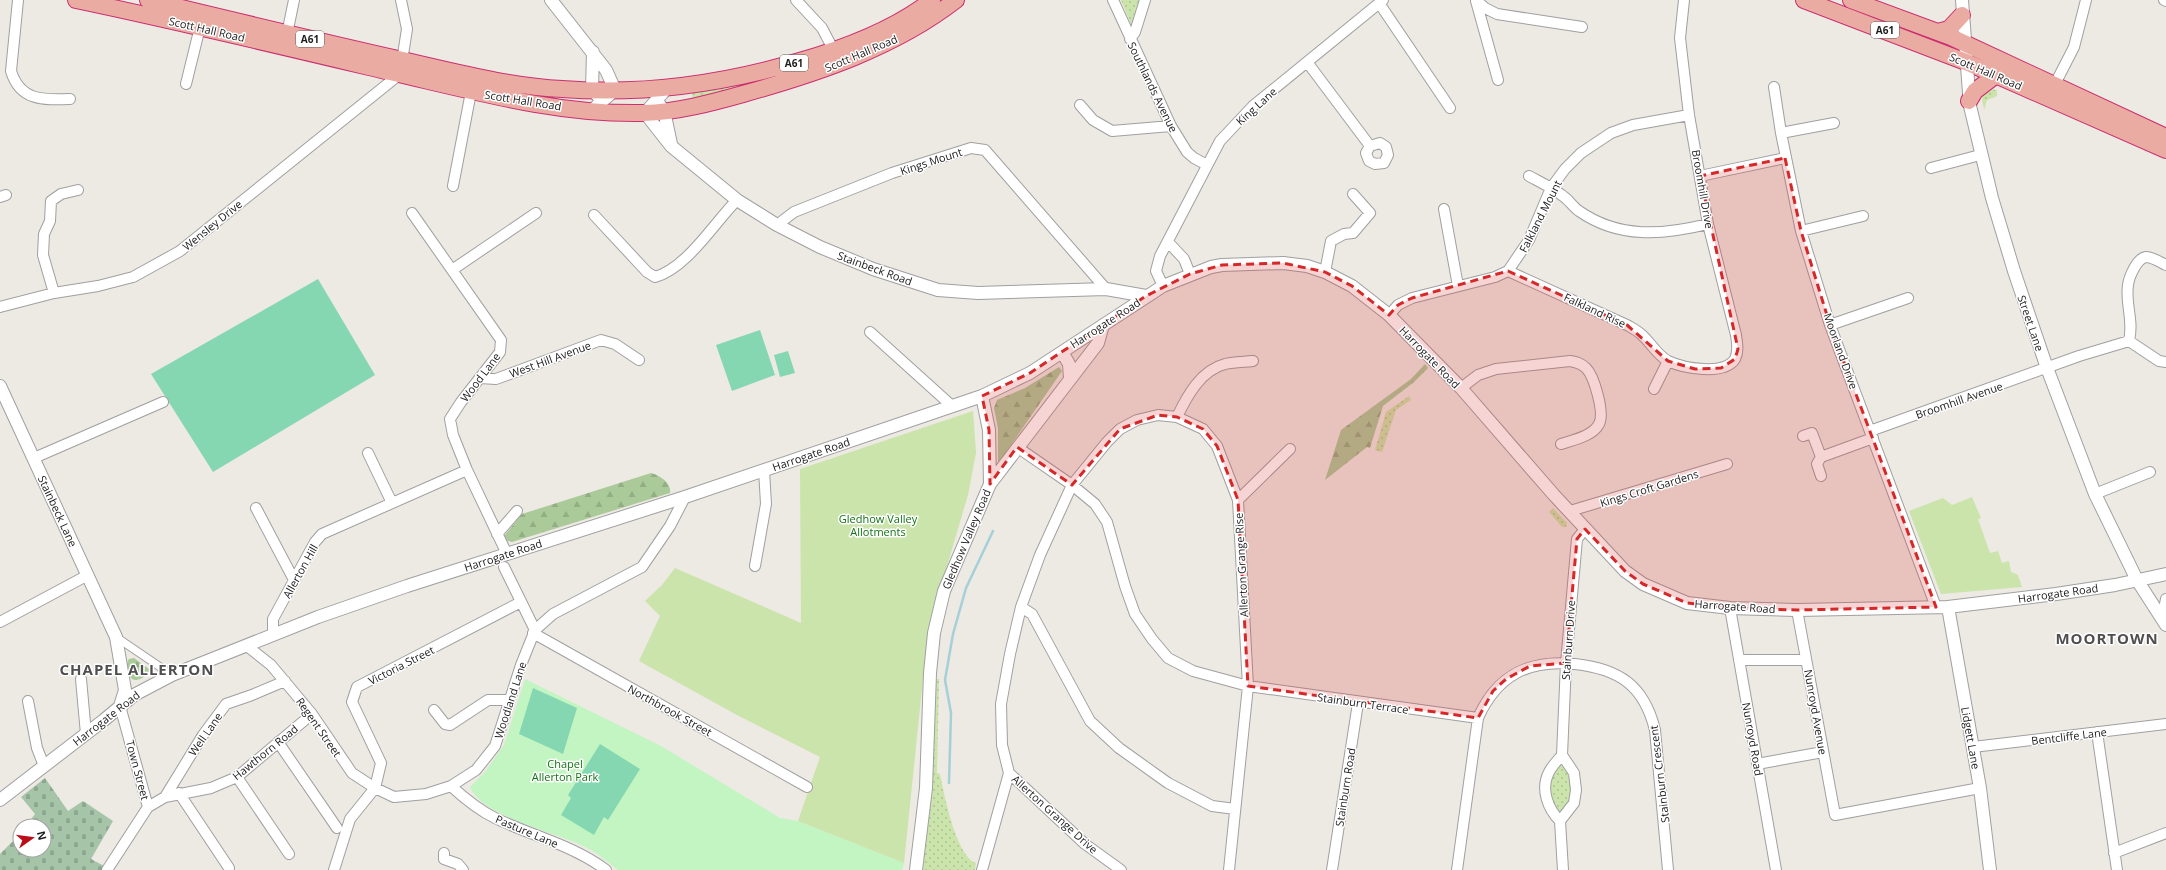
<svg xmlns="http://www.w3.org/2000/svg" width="2166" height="870" font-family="'Open Sans',sans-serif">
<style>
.grass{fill:url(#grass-dots)}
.forest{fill:url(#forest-firs)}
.cemetery{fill:url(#cemetery-stones)}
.park{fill:#c2f5c2}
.garden{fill:#cbe4ab}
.pitch{fill:#85d7b2}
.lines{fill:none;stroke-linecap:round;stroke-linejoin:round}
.stream{stroke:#a6d0d8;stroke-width:2.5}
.pedestrian-casing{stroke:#a0a0a0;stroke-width:9}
.minor-casing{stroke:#a0a0a0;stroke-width:12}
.tertiary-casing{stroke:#a0a0a0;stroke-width:14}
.trunk-casing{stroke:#cb2f70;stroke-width:18}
.pedestrian{stroke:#fff;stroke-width:7}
.minor{stroke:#fff;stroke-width:10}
.tertiary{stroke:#fff;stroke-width:12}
.trunk{stroke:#eaaca2;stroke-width:16}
.marked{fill:#d62828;fill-opacity:0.2;stroke:#d62828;stroke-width:3;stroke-dasharray:8 5;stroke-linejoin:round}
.labels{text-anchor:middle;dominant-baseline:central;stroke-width:3;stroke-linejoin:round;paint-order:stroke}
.shield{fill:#fff;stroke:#606060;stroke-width:1}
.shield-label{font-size:10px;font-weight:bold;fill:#1c1c1c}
.street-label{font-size:11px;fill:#1c1c1c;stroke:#fff}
.park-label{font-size:11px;fill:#127214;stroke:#fff}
.district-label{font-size:15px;font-weight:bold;letter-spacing:1px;fill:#4f4f4f;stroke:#fff}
</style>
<defs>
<pattern id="grass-dots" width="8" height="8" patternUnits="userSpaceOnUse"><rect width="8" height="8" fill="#cbe4ab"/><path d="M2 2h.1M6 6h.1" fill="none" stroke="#aec393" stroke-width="1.8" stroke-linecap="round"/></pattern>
<pattern id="forest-firs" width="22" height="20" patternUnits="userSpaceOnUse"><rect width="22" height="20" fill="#abca9a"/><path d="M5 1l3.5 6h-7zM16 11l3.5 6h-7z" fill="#93ad84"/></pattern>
<pattern id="cemetery-stones" width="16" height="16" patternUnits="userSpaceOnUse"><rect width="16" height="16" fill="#a5c4a8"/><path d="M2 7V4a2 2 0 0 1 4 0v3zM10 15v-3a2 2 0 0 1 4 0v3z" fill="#8da890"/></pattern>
</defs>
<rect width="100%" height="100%" fill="#ede9e3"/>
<path class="grass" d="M1121 0H1139L1134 14 1133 24H1131Z
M775 74 776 78 693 101 691 91Z
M1987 89 1997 90V96L1987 100 1984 110 1982 98Z
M1409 396 1411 400 1396 410 1382 452 1375 450 1386 412Z
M1553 508 1567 523 1566 527H1562L1549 512Z
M935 679H939L937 773 940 774C944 794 956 856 976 863L975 870H922Z
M1561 765C1571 769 1574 789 1571 799 1569 803 1564 808 1561 812 1546 810 1548 771 1561 765Z"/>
<path class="forest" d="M1425 364 1428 368 1414 382 1383 406 1370 448 1367 447 1325 480 1341 430 1411 379Z
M1059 367 1062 371 998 464V428L994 408 997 400 1025 388Z
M651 473C659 475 672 483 670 493L512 542 505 540V535L522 514Z
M134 658 149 669 148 674C145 676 140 680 136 680 128 681 125 663 129 659Z"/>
<path class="cemetery" d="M45 778 68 811 83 801 113 821 91 859 106 867 104 870H0V854L20 834V850H44V826H26L35 814 21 797Z"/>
<path class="park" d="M525 679 661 746 780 818 798 821 904 863 902 870H618C609 863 600 855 591 850 561 832 484 819 470 787L485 772 504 745Z"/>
<path class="garden" d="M973 411 976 453 968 495 928 630 904 863 798 821 820 757 737 715 639 661 660 616 645 601 662 585 675 568 801 623 800 469Z
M1972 497 1981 518 1978 519 1990 553 1998 551 2002 563 2009 561 2011 572 2018 575 2022 587 1941 594 1909 511 1943 498 1952 505Z"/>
<path class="pitch" d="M318 279 375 375 213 472 151 374Z
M760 330 775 375 732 391 716 345Z
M788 351 795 373 780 377 774 355Z
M533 688 577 708 563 754 519 734Z
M600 744 640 769 608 820 604 817 594 835 561 815 571 798 568 795Z"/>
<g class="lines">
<path class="stream" d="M949 783 951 713 945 680 953 634 966 588 993 531"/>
<defs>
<path id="pedestrian" d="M116 637 172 675"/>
<path id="minor" d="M18 0 11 71C20 101 43 100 70 99
M796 0 822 28 834 51
M1113 0 1171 126 1187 152 1194 158 1207 165
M1476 0 1485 8 1497 14 1582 27
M2164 0 2166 1
M1476 1 1498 80
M1379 3 1450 108
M287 34 294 0
M1130 39 1135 32 1145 0
M1307 62 1370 146 1366 153 1369 161 1375 164 1384 163 1388 155 1386 147 1380 143 1370 146
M186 84 200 27
M2054 86 2074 47 2086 0
M1774 87 1781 133 1801 231 1830 325 1936 607
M1080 105 1093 120 1112 131 1171 126
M1781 133 1834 123
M1931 168 1980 155
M1529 176C1540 182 1553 188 1563 196 1569 200 1573 207 1579 211 1619 239 1663 235 1708 224
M1700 176 1785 158
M453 186 471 92
M0 197 6 195
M1444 209 1458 286
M412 213 501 340 500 352 461 402 450 419 453 435 467 470 507 554
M594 215 647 272 655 277C687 268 714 223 737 200
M777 225 794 212 892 173 971 148 985 150 1106 289
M1801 231 1863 216
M1168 242 1184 259 1190 274
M452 270 536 213
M1508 271 1627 325C1632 328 1638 331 1642 335 1651 343 1657 355 1668 361 1683 368 1724 376 1735 359 1739 351 1737 343 1736 335L1708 224 1689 115 1680 38 1684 0
M1325 272 1331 241 1344 234 1353 233 1370 213 1353 194
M1163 286 1156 271 1160 256 1220 141 1253 106 1383 0
M54 293 43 255 44 234 50 221 51 201 61 194 78 190
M0 307 54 293 98 286 133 277 180 251 400 74 407 29 401 0
M1389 315 1398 305 1412 298 1495 277 1508 271 1529 240 1551 188 1565 169 1581 153 1611 133 1633 125 1689 115
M1830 325 1908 298
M870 332 952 406
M2129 341C2134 320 2125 304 2128 285 2129 277 2137 258 2146 257 2152 257 2160 262 2166 265
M2129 341 2159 361 2166 362
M480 378 496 379 601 340 615 344 639 360
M1461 388 1478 375 1496 369 1570 361C1576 362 1581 363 1586 368 1594 376 1605 413 1599 424 1593 436 1573 440 1561 444
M1654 389 1668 361
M1177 417C1187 396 1201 370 1225 364 1234 362 1244 362 1253 361
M1870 431 2079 356 2129 341
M1803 436 1812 433 1821 457 1873 438
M1017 447 1072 485 1095 504 1107 522 1125 586 1135 614 1152 639 1168 658 1193 671 1248 686 1478 718
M368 453 392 503
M1821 457 1817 464 1821 476
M34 458 163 402
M2095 494 2150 472
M1238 500 1290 449
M256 508 294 580
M1570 511 1727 464
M497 534 517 511
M755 566 766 504 764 470
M504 567 535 630
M1021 607 1032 614 1090 721 1119 748 1168 783 1212 806 1235 809
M1730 608 1776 870
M1797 610 1835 815 1980 788
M2162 619 2166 599
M0 622 88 575
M533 633 807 787
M273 635V619L315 542 322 534 467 470
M247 646 271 665 312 714 352 773 375 788 381 763 352 702 357 687 521 602
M1739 660H1806
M81 679 86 734
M28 701 37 748 44 766
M434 710 445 724 450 725 488 700H509
M2097 732 2117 870
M278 742 337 828
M1973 747 2166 724
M1562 755C1558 760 1552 766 1549 772 1540 789 1548 809 1560 821L1563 870
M1757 764 1823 752
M1009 773 1085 844 1121 870
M237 777 289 854
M451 786C464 798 479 810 495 818 532 836 573 845 606 870
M179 793 229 868
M165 797 203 735 226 704 252 695 285 681
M148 807 165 797 211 788 237 777 312 714
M1560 821 1574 803 1576 790 1574 773 1562 755 1566 663 1577 539 1585 529
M444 853V859L458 864 463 870
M2114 853 2166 833
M107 870 148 807 120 706
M334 870 350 819 375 788 394 797 426 794 451 786 476 770 495 746 521 665 535 630 553 614 642 567 670 526 685 497
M982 870 1009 773 1002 745 1001 704 1010 654 1021 607 1040 555 1072 485 1107 442 1120 429 1137 420 1158 415 1177 417 1203 429 1217 446 1238 500 1248 686 1229 870
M1332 870 1358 703
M1457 870 1478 718C1497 675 1529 659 1575 664 1619 669 1644 685 1655 730L1668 870"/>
<path id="tertiary" d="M551 0 606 70 615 90 591 111
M1962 0 1970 106 1992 198 2014 271 2047 368 2095 494 2137 580 2166 625
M593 52 592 90 598 96
M667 88 645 113 671 146 737 200 777 225 820 247 873 269 938 290 978 293 1106 289 1146 296
M660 105 664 111 671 144
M1062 352 1069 364 1070 378
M0 386 116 637 125 690 120 706
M982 396 989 430 990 484
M1948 607 1980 788 1990 870
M0 800 104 720 134 695 172 675 318 617 407 586 685 497 982 396 1030 373 1163 286 1211 267 1222 265 1283 263 1307 266 1325 272 1352 286 1389 315 1461 388 1554 495 1625 571 1643 584 1687 603 1730 608 1797 610 1948 607 2056 594 2115 585 2166 574
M916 870 926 788 930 673 934 633 944 591 990 484 1098 343 1103 325"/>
<path id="trunk" d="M76 0C181 22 285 47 390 72 473 91 558 115 644 113 677 112 711 103 743 94 818 73 894 48 956 0
M148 0C231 20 314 40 398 59 452 71 506 86 562 89 643 95 722 84 800 61 845 48 894 30 932 0
M1804 0 1966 62 2166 150
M1851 0 1951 37 2166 137
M1938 32 1949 29 1962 15
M1969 101 1975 91 1996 75"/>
</defs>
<use href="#pedestrian" class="pedestrian-casing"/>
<use href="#minor" class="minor-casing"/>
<use href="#tertiary" class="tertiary-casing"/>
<use href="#trunk" class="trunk-casing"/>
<use href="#pedestrian" class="pedestrian"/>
<use href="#minor" class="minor"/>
<use href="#tertiary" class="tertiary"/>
<use href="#trunk" class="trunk"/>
</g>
<path class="marked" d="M1785 158 1801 231 1830 325 1936 607 1797 610 1730 608 1687 603 1643 584 1625 571 1585 529 1577 539 1566 663 1530 666 1506 679 1493 691 1478 718 1248 686 1238 500 1217 446 1203 429 1177 417 1158 415 1120 429 1072 485 1017 447 990 484 989 430 982 396 1030 373 1146 296 1190 274 1222 265 1283 263 1325 272 1352 286 1389 315 1398 305 1412 298 1508 271 1627 325 1668 361 1695 369 1721 368 1735 359 1738 349 1700 176Z"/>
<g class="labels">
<g class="shield">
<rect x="1871" y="22" width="28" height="16" rx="3"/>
<rect x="296" y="31" width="28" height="16" rx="3"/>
<rect x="780" y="55" width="28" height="16" rx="3"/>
</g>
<g class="shield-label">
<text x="1885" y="30">A61</text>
<text x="310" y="39">A61</text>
<text x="794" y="63">A61</text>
</g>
<g class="street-label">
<text transform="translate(207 29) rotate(13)">Scott Hall Road</text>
<text transform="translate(861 53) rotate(-23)">Scott Hall Road</text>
<text transform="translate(1986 71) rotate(23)">Scott Hall Road</text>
<text transform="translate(1153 87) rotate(64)">Southlands Avenue</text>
<text transform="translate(523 100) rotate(9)">Scott Hall Road</text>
<text transform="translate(1256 106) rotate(-42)">King Lane</text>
<text transform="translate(931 161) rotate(-18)">Kings Mount</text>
<text transform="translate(1703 189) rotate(80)">Broomhill Drive</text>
<text transform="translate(1540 216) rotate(-63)">Falkland Mount</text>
<text transform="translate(212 225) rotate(-39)">Wensley Drive</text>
<text transform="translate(875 268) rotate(20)">Stainbeck Road</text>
<text transform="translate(1595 310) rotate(25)">Falkland Rise</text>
<text transform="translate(1105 323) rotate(-33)">Harrogate Road</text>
<text transform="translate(2031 323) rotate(71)">Street Lane</text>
<text transform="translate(1841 351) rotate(70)">Moorland Drive</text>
<text transform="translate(1430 357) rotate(46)">Harrogate Road</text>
<text transform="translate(550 359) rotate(-20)">West Hill Avenue</text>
<text transform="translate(480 377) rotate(-53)">Wood Lane</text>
<text transform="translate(1959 400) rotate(-19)">Broomhill Avenue</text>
<text transform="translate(811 454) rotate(-19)">Harrogate Road</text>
<text transform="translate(1649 488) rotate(-17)">Kings Croft Gardens</text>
<text transform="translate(58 511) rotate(65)">Stainbeck Lane</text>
<text transform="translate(966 539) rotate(-67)">Gledhow Valley Road</text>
<text transform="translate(503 555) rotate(-18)">Harrogate Road</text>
<text transform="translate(1241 565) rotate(-93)">Allerton Grange Rise</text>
<text transform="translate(300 571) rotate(-61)">Allerton Hill</text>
<text transform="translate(2058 593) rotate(-8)">Harrogate Road</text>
<text transform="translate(1735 606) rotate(4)">Harrogate Road</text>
<text transform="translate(1568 640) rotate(-86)">Stainburn Drive</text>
<text transform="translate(401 665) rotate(-27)">Victoria Street</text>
<text transform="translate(510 700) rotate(-72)">Woodland Lane</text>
<text transform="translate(1363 703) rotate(8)">Stainburn Terrace</text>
<text transform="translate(670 710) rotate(29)">Northbrook Street</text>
<text transform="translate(1816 712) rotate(80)">Nunroyd Avenue</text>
<text transform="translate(106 718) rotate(-38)">Harrogate Road</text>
<text transform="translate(319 727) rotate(55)">Regent Street</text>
<text transform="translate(205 734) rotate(-55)">Well Lane</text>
<text transform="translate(2069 736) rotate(-7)">Bentcliffe Lane</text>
<text transform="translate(1971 738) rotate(80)">Lidgett Lane</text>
<text transform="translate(1753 739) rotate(80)">Nunroyd Road</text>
<text transform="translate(265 752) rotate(-39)">Hawthorn Road</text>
<text transform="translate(138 770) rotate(75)">Town Street</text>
<text transform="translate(1659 774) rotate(-97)">Stainburn Crescent</text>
<text transform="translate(1345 787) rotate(-81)">Stainburn Road</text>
<text transform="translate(1055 814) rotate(42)">Allerton Grange Drive</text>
<text transform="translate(527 831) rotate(23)">Pasture Lane</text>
</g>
<g class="park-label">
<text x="878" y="518">Gledhow Valley<tspan x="878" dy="13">Allotments</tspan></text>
<text x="565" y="763">Chapel<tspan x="565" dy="13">Allerton Park</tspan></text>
</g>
<g class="district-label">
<text x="2107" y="638">MOORTOWN</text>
<text x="137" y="669">CHAPEL ALLERTON</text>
</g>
</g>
<g transform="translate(32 838) rotate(76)"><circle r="19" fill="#ffffff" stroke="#a4a4a4"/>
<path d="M0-3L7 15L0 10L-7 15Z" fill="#bb0d19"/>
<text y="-6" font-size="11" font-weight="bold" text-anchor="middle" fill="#1c1c1c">N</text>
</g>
</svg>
